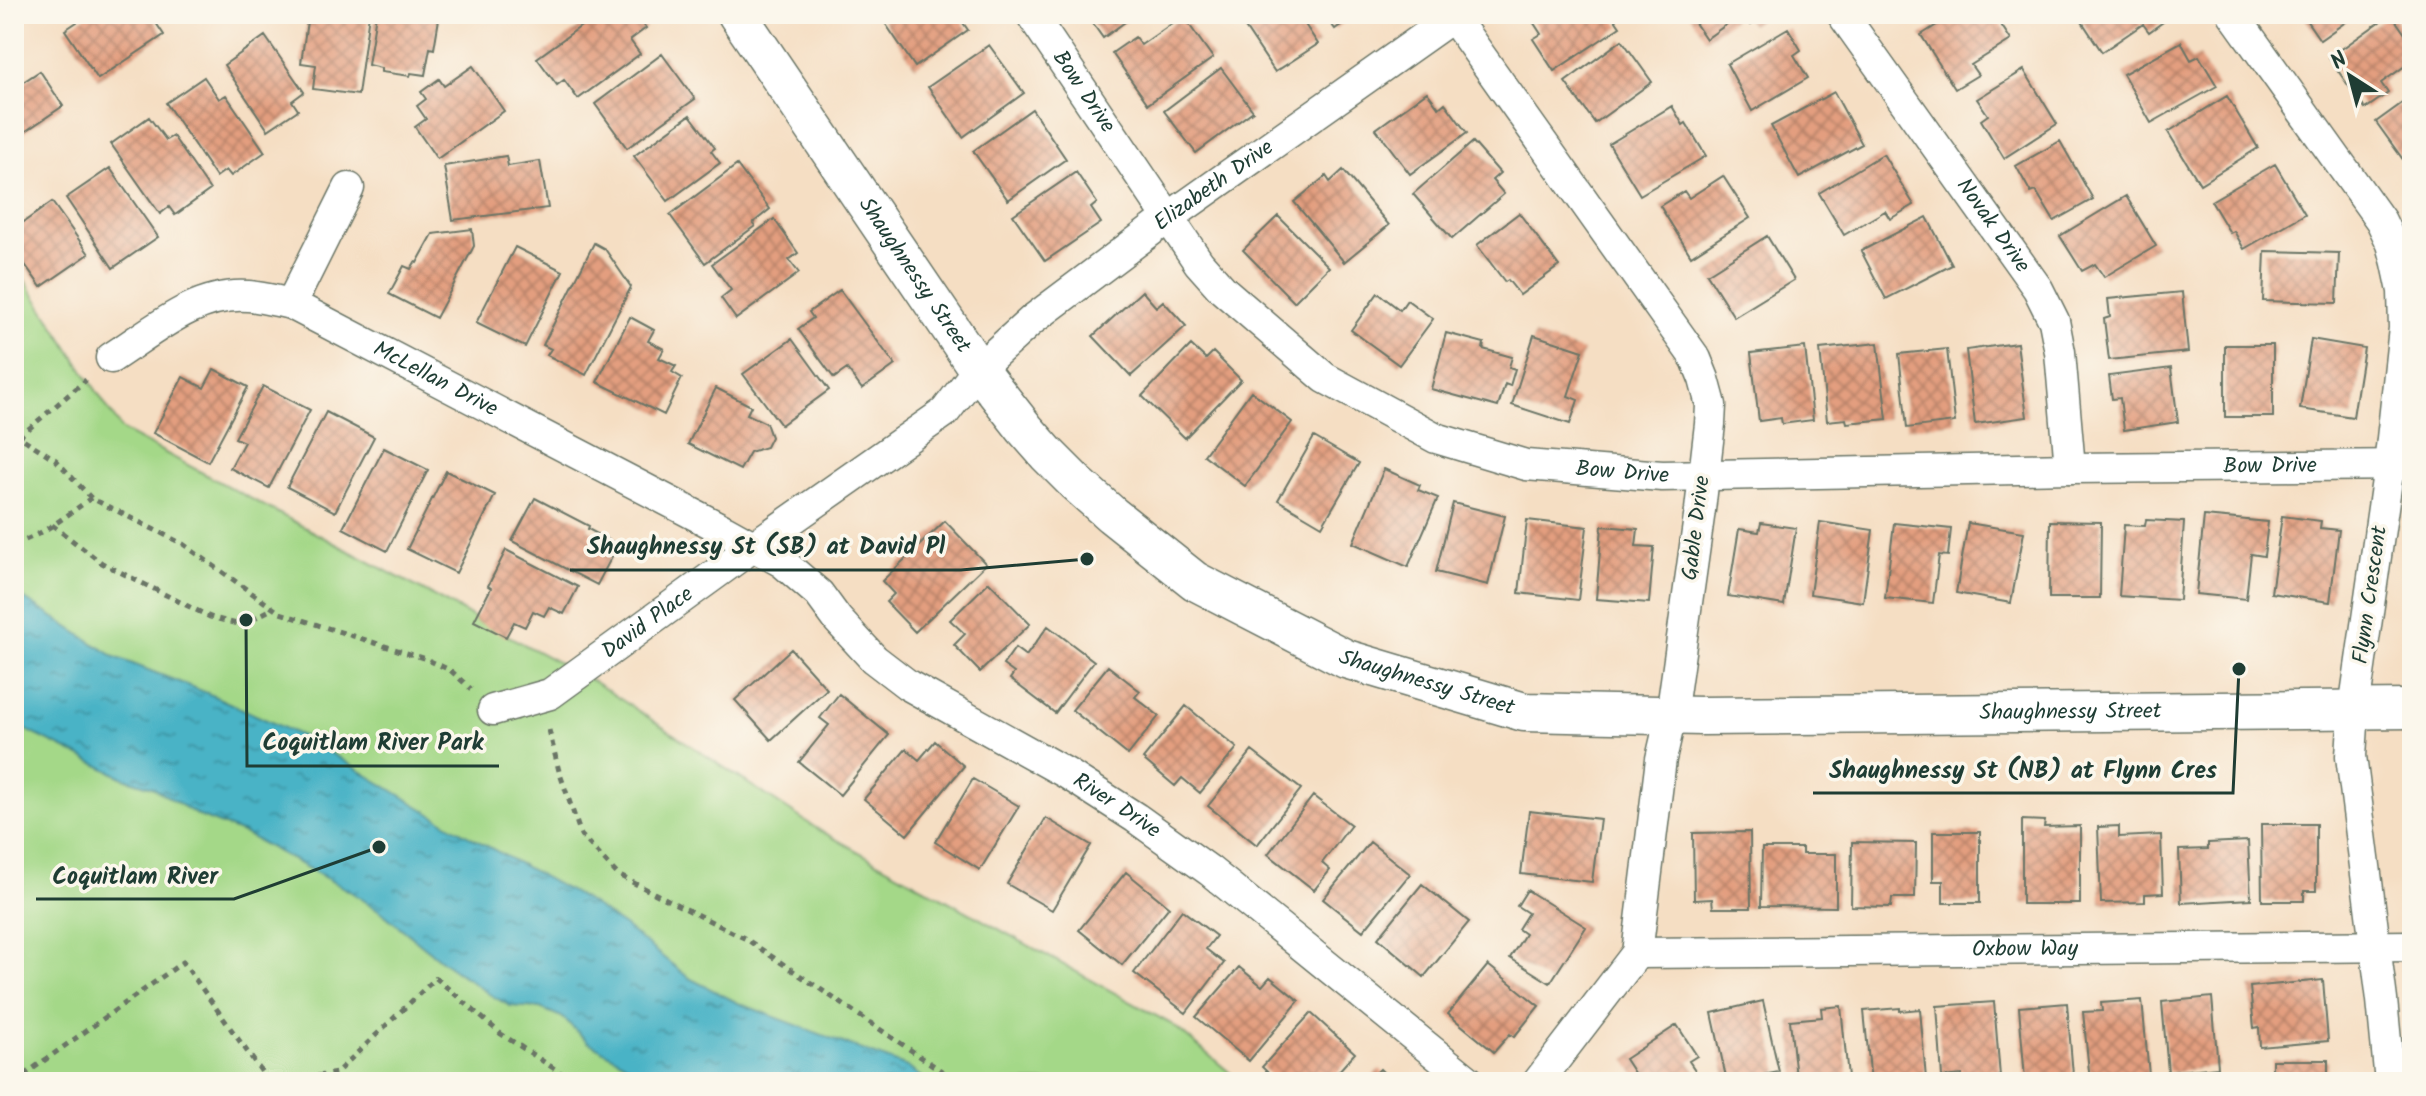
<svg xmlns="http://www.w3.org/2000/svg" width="2426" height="1096" font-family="Kalam,sans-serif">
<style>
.park{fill:#a4d888;stroke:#628a5e;stroke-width:2}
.water{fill:url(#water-ripples);stroke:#34787d;stroke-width:2}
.building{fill:url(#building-cross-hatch)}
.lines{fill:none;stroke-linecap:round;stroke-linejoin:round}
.minor-casing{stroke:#6a7566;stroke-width:33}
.tertiary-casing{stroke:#6a7566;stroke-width:41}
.path{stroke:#6a7566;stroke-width:5;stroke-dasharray:6 6;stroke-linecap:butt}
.minor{stroke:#fff;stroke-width:30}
.tertiary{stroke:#fff;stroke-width:38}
.labels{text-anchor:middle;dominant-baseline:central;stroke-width:7;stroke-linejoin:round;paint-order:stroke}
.street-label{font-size:22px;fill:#1f3d34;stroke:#fbf7ec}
.leader{fill:none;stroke:#1f3d34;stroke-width:3}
.callout-dot{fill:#1f3d34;stroke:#fbf7ec;stroke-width:3}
.callout-label{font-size:24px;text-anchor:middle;font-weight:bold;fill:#1f3d34;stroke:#fbf7ec;stroke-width:7;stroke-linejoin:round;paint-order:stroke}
</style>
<defs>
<pattern id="water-ripples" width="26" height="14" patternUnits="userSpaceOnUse" patternTransform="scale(2)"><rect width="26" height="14" fill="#49b3c6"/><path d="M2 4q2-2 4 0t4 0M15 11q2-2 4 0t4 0" fill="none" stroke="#3c93a2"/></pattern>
<pattern id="building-cross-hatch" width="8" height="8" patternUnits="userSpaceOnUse" patternTransform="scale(2)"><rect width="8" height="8" fill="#e39e7f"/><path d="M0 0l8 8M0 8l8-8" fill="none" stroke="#b78269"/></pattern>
</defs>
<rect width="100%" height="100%" fill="#fbf7ec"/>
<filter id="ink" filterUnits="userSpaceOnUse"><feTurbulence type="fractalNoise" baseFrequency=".0125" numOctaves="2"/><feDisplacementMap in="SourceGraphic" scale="16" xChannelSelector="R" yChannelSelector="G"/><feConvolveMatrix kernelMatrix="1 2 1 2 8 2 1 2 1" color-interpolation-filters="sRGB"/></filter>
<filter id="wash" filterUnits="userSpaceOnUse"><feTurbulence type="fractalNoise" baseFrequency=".006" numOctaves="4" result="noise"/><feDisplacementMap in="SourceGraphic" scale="32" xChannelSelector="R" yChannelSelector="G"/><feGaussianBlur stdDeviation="1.8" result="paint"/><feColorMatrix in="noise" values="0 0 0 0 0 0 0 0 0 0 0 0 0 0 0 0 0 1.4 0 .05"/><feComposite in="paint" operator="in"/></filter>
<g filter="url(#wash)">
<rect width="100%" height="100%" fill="#f5dec3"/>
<path class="park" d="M14 264 122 430 593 681 819 830 1173 1025 1241 1082H14Z"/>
<path class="water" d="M14 592 115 657 207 693 304 737 458 830 584 899 624 926 689 978 738 1003 907 1067 928 1082H658L588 1042 562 1017 540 1008 510 1006 489 994 442 961 380 911 348 890 245 834 199 816 152 787 124 778 14 724Z"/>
<g id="blocks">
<path class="building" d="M89 14H150L164 35 98 79 65 30Z
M308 14H369L358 95 313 89 316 65 301 63Z
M376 14H424V16L439 19 434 49 430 48 425 75 411 73 410 76 381 72V68L368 65Z
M598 14H635L646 28 630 40 640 54 578 99 564 80 557 85 537 58Z
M892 14H964L959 17 968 30 915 67 883 20Z
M1086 14H1136L1103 38Z
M1236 14H1298L1318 44 1275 72Z
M1324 14H1356L1335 29Z
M1528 14H1611L1620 27 1554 71 1533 39 1541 34Z
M1689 14H1741L1706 39Z
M1743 14H1768L1751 25Z
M1963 14H1994L2011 40 1971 65 1978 75 1955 89 1921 35 1951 16 1953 20Z
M2077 14H2168L2170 17 2149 32 2143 24 2102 52Z
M2302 14H2357L2320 40Z
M2391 14 2412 44V61L2381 83 2388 93 2365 109 2329 58Z
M1183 16 1213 58 1148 104 1112 53 1135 37 1141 45Z
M1788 28 1801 50 1794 55 1808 78 1752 111 1727 64Z
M265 36 304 92 292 101 298 110 268 130 224 65Z
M1622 40 1652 82 1595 123 1565 82Z
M2181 42 2191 60 2199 56 2217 86 2151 123 2123 74Z
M989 45 1024 93 963 137 928 87Z
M662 54 695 99 627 148 595 104Z
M473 66 504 111 437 159 415 127 426 119 417 106 426 99 421 92 439 79 444 86Z
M1221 68 1253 111 1196 153 1164 111Z
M2024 70 2057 124 2004 158 1981 120 1988 115 1977 99Z
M40 71 63 106 14 139V88Z
M204 77 219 99 226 95 265 152 231 176 226 170 216 177 166 103Z
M1427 92 1439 108 1445 103 1467 133 1410 174 1376 129Z
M1834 92 1862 144 1799 178 1771 126Z
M2227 96 2258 148 2200 184 2168 132Z
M2412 96V161L2407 165 2376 122Z
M1672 106 1683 125 1686 123 1706 156 1640 195 1609 144Z
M1032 109 1066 159 1008 200 973 151Z
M690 115 715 148 711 151 720 163 668 201 634 156Z
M149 117 166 140 173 136 210 190 175 215 169 207 160 214 111 144Z
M2060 141 2093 199 2054 221 2036 191 2031 193 2016 166Z
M1473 142 1500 173 1492 180 1504 194 1452 239 1413 194Z
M1883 154 1914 205 1890 219 1885 211 1844 235 1819 193Z
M506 156 508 166 540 161 548 208 453 220 444 166Z
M2275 164 2305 214 2244 249 2234 231 2230 233 2211 201Z
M737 165 770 209 753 223 755 226 705 263 670 215Z
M110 168 158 237 113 268 66 198Z
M1343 170 1389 225 1344 262 1294 202 1326 176 1330 182Z
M1076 172 1097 203 1091 208 1101 223 1045 261 1013 215Z
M1723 176 1750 218 1691 256 1660 206 1684 191 1689 198Z
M2126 196 2156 246 2104 277 2095 264 2082 271 2060 236Z
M52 202 89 254 41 287 14 249V229Z
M1519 213 1559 266 1520 295 1508 280 1505 282 1477 245Z
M1278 216 1329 267 1294 302 1243 250Z
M1927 217 1952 265 1886 299 1861 251Z
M774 219 798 253 789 260 799 273 736 319 721 298 731 290 712 264Z
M472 229 474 246 436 318 389 294 404 266 411 269 415 262 417 263 433 234Z
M1767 236 1794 280 1734 317 1707 274Z
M594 243 605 249 631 287 586 375 547 355 551 349 543 345Z
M515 247 563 271 525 347 476 323Z
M2265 251 2339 253 2337 303 2263 301Z
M840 290 895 365 862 389 847 369 834 378 798 329 813 318 809 312Z
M1142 291 1156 307 1163 301 1186 326 1131 376 1093 336Z
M2182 292 2188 352 2109 360 2104 319 2110 317 2108 299Z
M1378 293 1400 310 1407 300 1433 319 1399 365 1351 330Z
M630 317 654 330 648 341 664 349 659 358 676 366 672 372 682 378 664 415 597 382Z
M1446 333 1484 343 1483 349 1512 357 1509 367 1515 369 1510 386 1505 384 1498 407 1431 389Z
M1534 335 1583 351 1568 396 1578 400 1570 424 1512 405Z
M792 339 829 390 781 425 743 374Z
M2311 339 2364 348 2353 417 2300 409Z
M1878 343 1887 419 1847 423 1846 419 1827 421 1820 349Z
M2017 343 2027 417 1975 424 1966 350Z
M1191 345 1206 359 1213 352 1241 380 1185 438 1142 396Z
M2225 345H2273V417H2225Z
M1805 347 1813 420 1782 424 1781 418 1759 421 1751 353Z
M1947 349 1955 422 1907 428 1899 354Z
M2171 368 2178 422 2124 430 2120 398 2112 399 2109 376Z
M214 369 248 387 208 462 153 433 183 377 204 388Z
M263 386 310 410 269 488 230 468 244 442 235 438Z
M716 388 751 406 747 414 766 423 771 437 766 447 750 452 740 470 688 444Z
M1251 391 1292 422 1245 486 1204 455Z
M326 412 374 437 335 512 287 487Z
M1314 437 1359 463 1322 526 1278 500Z
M384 448 428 470 387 551 343 528Z
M1384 469 1420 485 1418 490 1438 498 1408 567 1353 543Z
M446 471 495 495 456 573 407 549Z
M535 498 589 526 588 529 618 545 597 585 512 541Z
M1453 503 1505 516 1488 585 1436 572Z
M2204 516 2268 522 2264 556 2251 554 2246 599 2196 594Z
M2282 516 2321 521 2320 528 2339 530 2330 602 2271 593Z
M1527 520 1587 527 1578 600 1519 593Z
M2146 520 2184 522 2179 600 2119 596 2124 525 2145 526Z
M945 521 986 564 915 632 886 602 894 594 882 581Z
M2050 521 2101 522 2100 598H2049Z
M1820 522 1873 530 1863 602 1810 594Z
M1761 523 1796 528 1784 605 1728 596 1739 529 1759 532Z
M1894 523 1951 529 1948 556 1939 555 1933 603 1885 598Z
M1968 523 2024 532 2011 603 1956 593Z
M1602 526 1638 529 1636 546 1654 547 1649 603 1596 599Z
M506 550 578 587 564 614 549 607 544 616 533 611 525 627 514 622 506 637 474 621 491 588 488 586Z
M989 582 1030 624 980 672 954 645 965 634 950 620Z
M1048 626 1094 661 1055 713 1010 679 1014 673 1003 665 1015 648 1026 656Z
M791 649 827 689 771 740 735 700Z
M1108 666 1140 691 1135 697 1159 716 1128 755 1072 710Z
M839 694 889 735 840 795 799 762 829 725 820 718Z
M1186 706 1237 748 1200 793 1182 778 1175 786 1143 759Z
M935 741 964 766 907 835 864 799 906 749 919 760Z
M1252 751 1301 789 1257 845 1208 806Z
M973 779 1019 806 980 870 935 842Z
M1313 796 1351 825 1322 863 1330 870 1314 890 1268 854Z
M1529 811 1600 819 1592 882 1521 874Z
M1046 818 1091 845 1052 910 1007 884Z
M2022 820 2045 821 2044 827 2080 826V904H2022Z
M2261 824H2316V891H2304V901H2262Z
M2119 826V837L2161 835 2163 893 2145 894V902L2101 903 2098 827Z
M1750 832 1751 908H1713L1712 899 1694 900 1693 833Z
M1933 832H1980V903H1943V881H1933Z
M2248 841 2251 899 2181 903 2179 850 2208 849V843Z
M1370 842 1410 874 1363 931 1323 899Z
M1852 842 1916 843 1915 898H1892L1891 907 1851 906Z
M1762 848H1802V854H1836V907L1761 906Z
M1126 872 1169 907 1122 965 1079 930Z
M1422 884 1469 922 1424 977 1378 938Z
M1527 890 1586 927 1550 983 1510 958 1525 934 1518 929 1528 913 1517 906Z
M1182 910 1216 936 1206 949 1224 963 1186 1013 1134 973Z
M1488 965 1539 1006 1514 1037 1510 1034 1494 1052 1448 1014Z
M1239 967 1262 986 1270 977 1299 1001 1249 1061 1196 1017Z
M2323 980 2328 1041 2260 1047 2259 1027 2254 1028 2250 987Z
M2212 997 2218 1067 2168 1072 2162 1002Z
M2142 1000 2149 1075 2090 1081 2083 1012 2102 1011 2101 1003Z
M1763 1001 1779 1072 1727 1082 1712 1013Z
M1994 1002 2000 1077 1962 1080V1075L1942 1077 1937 1006Z
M2067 1003 2073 1075 2025 1079 2019 1007Z
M1841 1006 1848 1077 1816 1080 1815 1076 1796 1078 1790 1020 1822 1017 1821 1008Z
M1900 1008V1011L1920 1009 1926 1079 1871 1082 1864 1011Z
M1311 1013 1355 1053 1329 1082H1278L1262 1067Z
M1677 1025 1697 1056 1689 1061 1703 1082H1640L1625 1059Z
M2272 1060H2328V1082H2272Z
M1380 1069 1393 1082H1367Z"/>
</g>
</g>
<g filter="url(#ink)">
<use href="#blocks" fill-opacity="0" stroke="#6a7566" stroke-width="2"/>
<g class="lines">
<defs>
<g id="minor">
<path id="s1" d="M1031 14 1199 263 1223 290 1325 378 1436 438 1526 465 1662 476 2070 468 2412 465"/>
<path id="s2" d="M1842 14 2038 289 2054 321 2060 352 2070 468"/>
<path d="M2233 14 2381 221 2392 244 2397 263 2403 291 2404 328 2389 466 2354 709 2351 756 2382 1000 2390 1082"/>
<path d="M1453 17 1696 359 1704 379 1711 405 1710 424 1700 510 1671 716 1661 759 1637 953 1538 1082"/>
<path d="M291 304 349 188"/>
<path id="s3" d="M111 358C152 332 196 292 248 296 262 297 277 301 291 304L724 530 782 562 819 594 838 620 874 659 908 685 1066 773 1136 818 1210 871 1470 1082"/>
<path id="s4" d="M493 710 550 694 754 546 945 412 978 369 1032 320 1168 218 1457 14"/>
<path id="s5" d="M1637 953 2412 946"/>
</g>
<g id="tertiary">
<path id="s6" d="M737 14 978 369 1025 429 1047 454 1076 483 1112 515 1195 581 1346 659 1524 712 1702 716 2412 709"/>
</g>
</defs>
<use href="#minor" class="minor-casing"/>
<use href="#tertiary" class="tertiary-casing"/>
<path class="path" d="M14 433 56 460 91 498 183 544 280 613 426 659 450 670 471 689
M19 437 86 380
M52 525 102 563 210 617 241 625 274 608
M14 543C35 541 73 511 91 498
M549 730 559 771 581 835 618 875 746 939 958 1082
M14 1082 183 962 269 1082
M282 1082 336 1073 436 978 501 1034 575 1082"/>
<use href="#minor" class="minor"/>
<use href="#tertiary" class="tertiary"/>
</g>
</g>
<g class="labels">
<g class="street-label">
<text stroke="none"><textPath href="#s1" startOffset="94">Bow Drive</textPath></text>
<text stroke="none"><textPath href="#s4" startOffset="898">Elizabeth Drive</textPath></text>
<text stroke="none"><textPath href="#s2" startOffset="260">Novak Drive</textPath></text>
<text stroke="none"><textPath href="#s6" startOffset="316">Shaughnessy Street</textPath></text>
<text stroke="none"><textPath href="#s3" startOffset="360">McLellan Drive</textPath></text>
<text stroke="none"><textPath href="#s1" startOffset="1436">Bow Drive</textPath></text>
<text stroke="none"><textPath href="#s1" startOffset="788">Bow Drive</textPath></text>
<text transform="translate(1697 528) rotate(-83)">Gable Drive</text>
<text transform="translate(2371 595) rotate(-82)">Flynn Crescent</text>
<text stroke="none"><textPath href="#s4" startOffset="180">David Place</textPath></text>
<text stroke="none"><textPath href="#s6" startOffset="988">Shaughnessy Street</textPath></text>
<text stroke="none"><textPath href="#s6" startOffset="1636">Shaughnessy Street</textPath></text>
<text stroke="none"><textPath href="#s3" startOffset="1170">River Drive</textPath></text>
<text stroke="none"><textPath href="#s5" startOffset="388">Oxbow Way</textPath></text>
</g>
</g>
<path class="leader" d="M1087 559L961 570H570M246 620L247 766H499M2239 669L2233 793H1813M379 847L234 899H36"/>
<g class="callout-dot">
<circle cx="1087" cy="559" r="8"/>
<circle cx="246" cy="620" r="8"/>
<circle cx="2239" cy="669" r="8"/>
<circle cx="379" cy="847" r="8"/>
</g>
<g class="callout-label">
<text x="766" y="554">Shaughnessy St (SB) at David Pl</text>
<text x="373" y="750">Coquitlam River Park</text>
<text x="2023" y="778">Shaughnessy St (NB) at Flynn Cres</text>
<text x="135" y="884">Coquitlam River</text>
</g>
<rect width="2426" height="1096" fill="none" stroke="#fbf7ec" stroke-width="48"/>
<g transform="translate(2350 76) rotate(324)" stroke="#fbf7ec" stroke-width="6" paint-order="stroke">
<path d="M0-6L14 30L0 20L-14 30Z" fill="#1f3d34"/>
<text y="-12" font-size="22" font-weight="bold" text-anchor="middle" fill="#1f3d34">N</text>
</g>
</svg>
